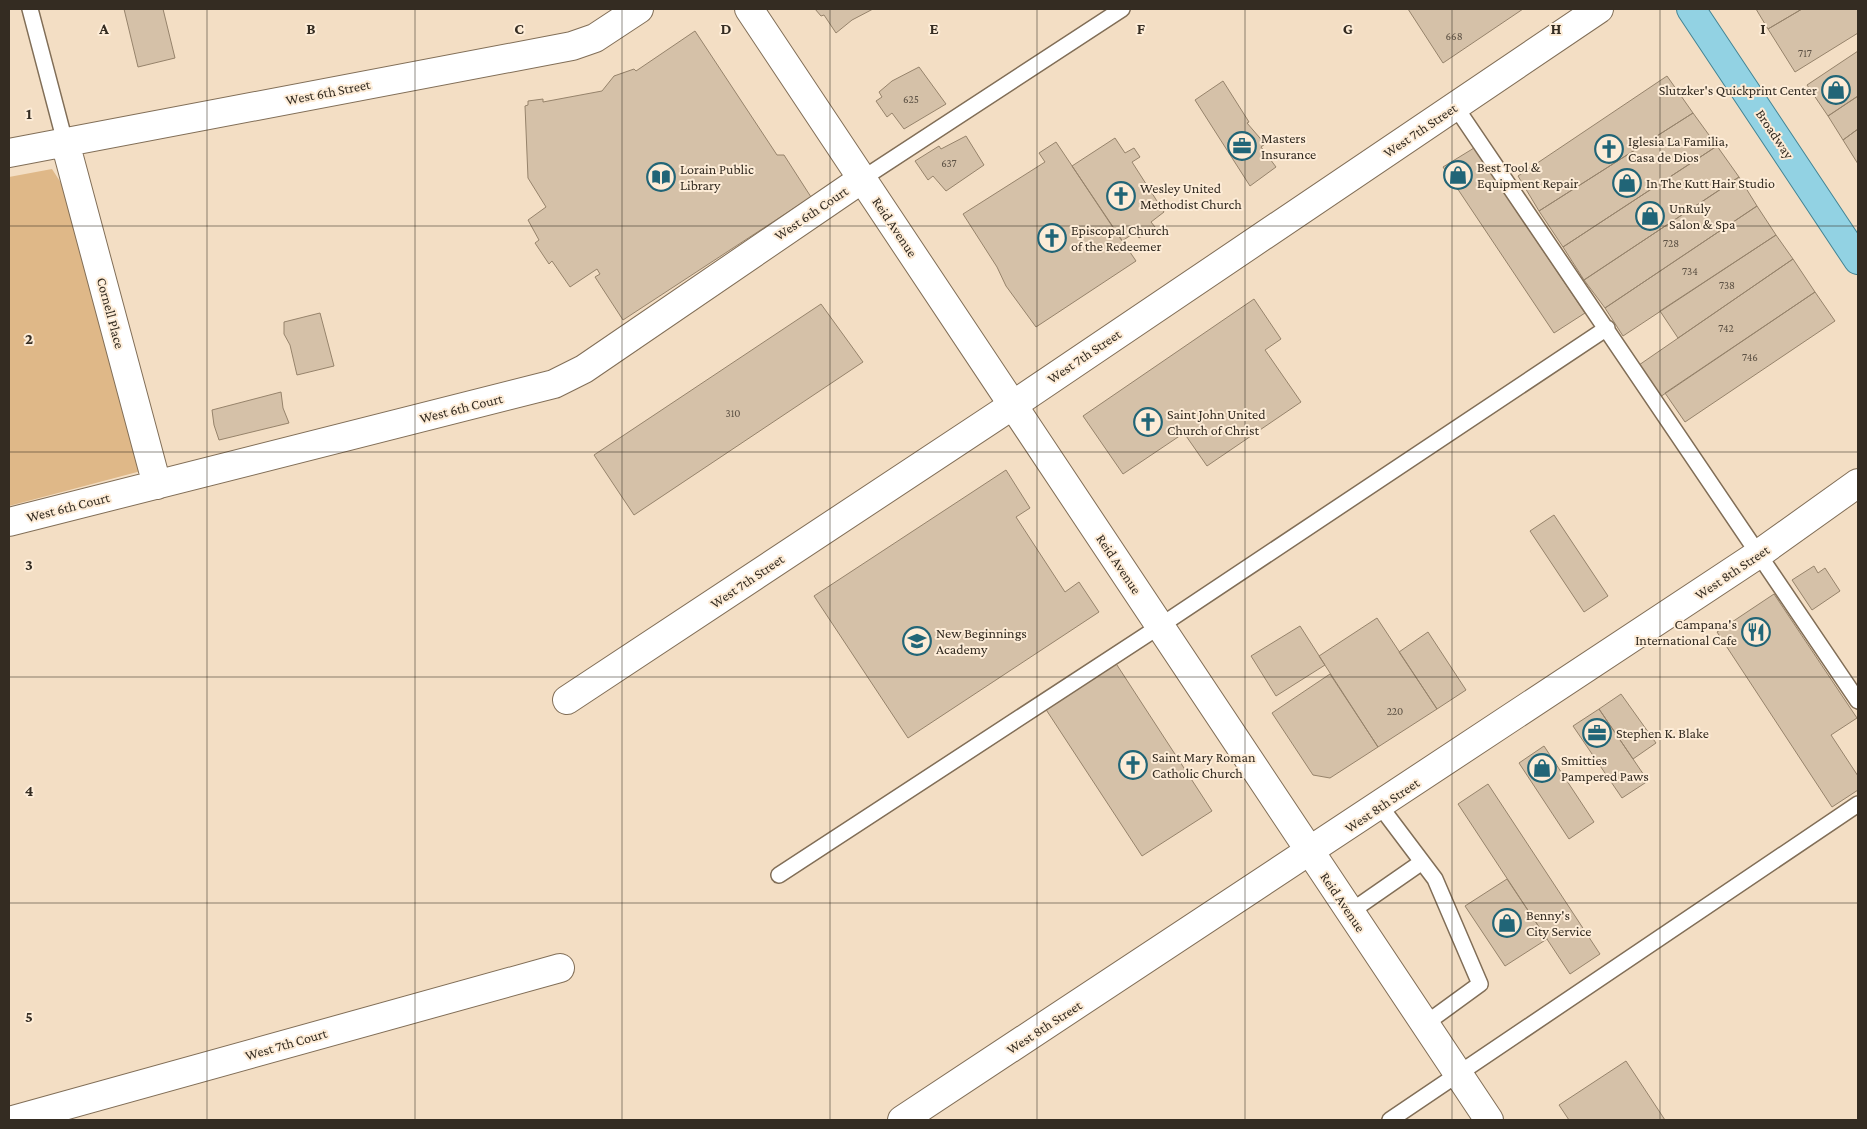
<svg xmlns="http://www.w3.org/2000/svg" width="1867" height="1129" font-family="'Crimson Pro',serif">
<style>
.green{fill:#dfb888}
.building{fill:#d5c1a8;stroke:#96836b}
.lines{fill:none;stroke-linecap:round;stroke-linejoin:round}
.lane-casing{stroke:#816e57;stroke-width:18}
.street-casing{stroke:#816e57;stroke-width:30}
.secondary-casing{stroke:#816e57;stroke-width:30}
.primary-casing{stroke:#428494;stroke-width:30}
.lane{stroke:#fff;stroke-width:15}
.street{stroke:#fff;stroke-width:28}
.secondary{stroke:#fff;stroke-width:28}
.primary{stroke:#92d2e3;stroke-width:28}
.grid{fill:none;stroke:#342c22;stroke-width:1;stroke-opacity:0.55}
.labels{text-anchor:middle;dominant-baseline:central;stroke-width:4;stroke-linejoin:round;paint-order:stroke}
.number-label{font-size:11px;fill:#5c5144}
.poi-label{font-size:14px;fill:#342c22;stroke:#fdecd7;text-anchor:start}
.street-label{font-size:14px;fill:#342c22;stroke:#fdecd7}
.grid-label{font-size:16px;text-anchor:middle;font-weight:bold;fill:#342c22;stroke:#fdecd7;stroke-width:4;stroke-linejoin:round;paint-order:stroke}
</style>
<rect width="100%" height="100%" fill="#f3dec4"/>
<path class="green" d="M52 169 61 183 141 471 9 506V177Z"/>
<path class="building" d="M124 9H163L175 58 138 67Z
M815 9H873L852 20 836 33 824 15 821 16Z
M1408 9H1523L1443 63Z
M1756 9H1802L1768 29Z
M1802 9H1858V33L1795 72 1768 29Z
M695 31 777 155H784L811 197 623 320 595 277 600 274 597 269 570 287 552 261 549 264 535 243 539 240 528 220 546 207 528 178 525 106 528 105V101L543 99V102L602 91 614 76 634 69 636 71Z
M1858 51V96L1828 116 1807 85Z
M919 67 946 104 904 129 892 113 887 117 876 101 882 97 879 92 892 81Z
M1667 76 1693 113 1539 211 1518 176Z
M1223 81 1249 122 1247 123 1265 144 1261 147 1276 167 1250 186 1195 100Z
M1858 96V129L1843 140 1828 116Z
M1693 113 1717 146 1563 247 1539 211Z
M1858 129V164L1843 140Z
M966 136 984 165 946 191 933 176 928 180 915 161 939 146 941 149Z
M1115 138 1125 153 1134 148 1140 157 1132 162 1164 212 1151 222 1155 227 1139 238 1134 233 1122 241 1072 166Z
M1056 142 1136 261 1036 327 1006 286 997 267 963 214 1045 162 1039 153Z
M1717 146 1739 177 1584 280 1563 247Z
M1474 148 1585 313 1554 333 1443 167Z
M1739 177 1757 206 1605 308 1584 280Z
M1757 206 1776 235 1623 336 1605 308Z
M1776 235 1793 259 1678 338 1660 311Z
M1793 259 1815 292 1660 397 1639 365Z
M1815 292 1835 321 1685 422 1665 393Z
M1254 299 1281 339 1265 350 1301 402 1207 466 1184 433 1123 474 1083 416Z
M821 304 863 362 634 515 594 455Z
M320 313 334 366 297 375 290 345 284 334V322Z
M281 392 283 408 289 423 219 440 214 425 212 410Z
M1006 470 1030 508 1016 517 1065 592 1079 582 1099 612 908 738 814 596Z
M1554 515 1608 596 1584 612 1530 531Z
M1814 566 1818 573 1825 568 1840 591 1812 610 1792 580Z
M1774 594 1857 718 1831 735 1858 776V790L1832 807 1717 632Z
M1377 618 1437 709 1378 747 1319 656Z
M1300 626 1325 665 1276 696 1251 656Z
M1428 632 1466 690 1437 709 1399 652Z
M1115 662 1212 811 1142 856 1045 708Z
M1330 674 1378 747 1330 778 1313 775 1272 713Z
M1621 694 1656 743 1633 759 1599 709Z
M1599 709 1648 781 1622 798 1573 726Z
M1544 746 1594 822 1569 839 1519 763Z
M1488 784 1600 954 1570 974 1458 804Z
M1507 879 1547 939 1505 966 1465 906Z
M1626 1061 1665 1120H1569L1559 1105Z"/>
<g class="lines">
<defs>
<path id="lane" d="M30 9 65 142
M1455 106 1858 701
M862 179 1122 9
M1380 806 1435 879 1480 984 1425 1024
M779 875 1160 626 1607 328
M1350 912 1422 862
M1390 1120 1858 804"/>
<path id="street" d="M65 142 157 485
M9 153 572 46 595 38 639 9
M9 522 554 384 584 369 862 179
M567 700 1013 405 1599 9
M13 1120 560 968
M902 1120 1760 553 1858 483"/>
<path id="secondary" d="M749 9 1489 1120"/>
<path id="primary" d="M1691 9 1858 260"/>
</defs>
<use href="#lane" class="lane-casing"/>
<use href="#street" class="street-casing"/>
<use href="#secondary" class="secondary-casing"/>
<use href="#primary" class="primary-casing"/>
<use href="#lane" class="lane"/>
<use href="#street" class="street"/>
<use href="#secondary" class="secondary"/>
<use href="#primary" class="primary"/>
</g>
<path class="grid" d="M207 9V1120M415 9V1120M622 9V1120M830 9V1120M1037 9V1120M1245 9V1120M1452 9V1120M1660 9V1120M9 226H1858M9 452H1858M9 677H1858M9 903H1858"/>
<defs>
<symbol id="shop-ring" viewBox="-11 -11 22 22"><circle r="9.5" fill="#fdecd7" stroke="#216577" stroke-width="1.5"/><path d="M-5-2.5h2.3a2.7 3.5 0 0 1 5.4 0H5L5.5 6h-11ZM-1.5-2.5h3a1.5 2.3 0 0 0-3 0Z" fill="#216577"/></symbol>
<symbol id="office-ring" viewBox="-11 -11 22 22"><circle r="9.5" fill="#fdecd7" stroke="#216577" stroke-width="1.5"/><path d="M-6-3h4V-5.5h4V-3h4V5H-6ZM-1-4.5V-3h2v-1.5ZM-6 0V1H6V0Z" fill="#216577"/></symbol>
<symbol id="church-ring" viewBox="-11 -11 22 22"><circle r="9.5" fill="#fdecd7" stroke="#216577" stroke-width="1.5"/><path d="M-1.2-6h2.4v3.5h3.3v2.4h-3.3V6h-2.4V-.1h-3.3v-2.4h3.3Z" fill="#216577"/></symbol>
<symbol id="library-ring" viewBox="-11 -11 22 22"><circle r="9.5" fill="#fdecd7" stroke="#216577" stroke-width="1.5"/><path d="M-6-4Q-3-5.5-.7-3.5V5Q-3 3-6 4ZM6-4Q3-5.5 .7-3.5V5Q3 3 6 4Z" fill="#216577"/></symbol>
<symbol id="restaurant-ring" viewBox="-11 -11 22 22"><circle r="9.5" fill="#fdecd7" stroke="#216577" stroke-width="1.5"/><path d="M-5-6h1v4h1v-4h1v4h1v-4h1v5L-1.5 .5V6h-2V.5L-5-1ZM5-6V6H3V1.5H1.5Q1.5-4 5-6Z" fill="#216577"/></symbol>
<symbol id="school-ring" viewBox="-11 -11 22 22"><circle r="9.5" fill="#fdecd7" stroke="#216577" stroke-width="1.5"/><path d="M0-5L7-2L0 1L-7-2ZM-4 1L0 2.5L4 1V4Q0 6-4 4Z" fill="#216577"/></symbol>
</defs>
<g fill-rule="evenodd">
<use href="#shop-ring" x="1820" y="74" width="32" height="32"/>
<use href="#office-ring" x="1226" y="130" width="32" height="32"/>
<use href="#church-ring" x="1593" y="133" width="32" height="32"/>
<use href="#shop-ring" x="1442" y="159" width="32" height="32"/>
<use href="#library-ring" x="645" y="161" width="32" height="32"/>
<use href="#shop-ring" x="1611" y="167" width="32" height="32"/>
<use href="#church-ring" x="1105" y="180" width="32" height="32"/>
<use href="#shop-ring" x="1634" y="200" width="32" height="32"/>
<use href="#church-ring" x="1036" y="222" width="32" height="32"/>
<use href="#church-ring" x="1132" y="406" width="32" height="32"/>
<use href="#restaurant-ring" x="1740" y="616" width="32" height="32"/>
<use href="#school-ring" x="901" y="625" width="32" height="32"/>
<use href="#office-ring" x="1581" y="717" width="32" height="32"/>
<use href="#church-ring" x="1117" y="749" width="32" height="32"/>
<use href="#shop-ring" x="1526" y="752" width="32" height="32"/>
<use href="#shop-ring" x="1491" y="907" width="32" height="32"/>
</g>
<g class="labels">
<g class="number-label">
<text x="1454" y="36">668</text>
<text x="1805" y="53">717</text>
<text x="911" y="99">625</text>
<text x="949" y="163">637</text>
<text x="1671" y="243">728</text>
<text x="1690" y="271">734</text>
<text x="1727" y="285">738</text>
<text x="1726" y="328">742</text>
<text x="1750" y="357">746</text>
<text x="733" y="413">310</text>
<text x="1395" y="711">220</text>
</g>
<g class="poi-label">
<text x="1817" y="90" text-anchor="end">Slutzker's Quickprint Center</text>
<text x="1261" y="138">Masters<tspan x="1261" dy="16">Insurance</tspan></text>
<text x="1628" y="141">Iglesia La Familia,<tspan x="1628" dy="16">Casa de Dios</tspan></text>
<text x="1477" y="167">Best Tool &amp;<tspan x="1477" dy="16">Equipment Repair</tspan></text>
<text x="680" y="169">Lorain Public<tspan x="680" dy="16">Library</tspan></text>
<text x="1646" y="183">In The Kutt Hair Studio</text>
<text x="1140" y="188">Wesley United<tspan x="1140" dy="16">Methodist Church</tspan></text>
<text x="1669" y="208">UnRuly<tspan x="1669" dy="16">Salon &amp; Spa</tspan></text>
<text x="1071" y="230">Episcopal Church<tspan x="1071" dy="16">of the Redeemer</tspan></text>
<text x="1167" y="414">Saint John United<tspan x="1167" dy="16">Church of Christ</tspan></text>
<text x="1737" y="624" text-anchor="end">Campana's<tspan x="1737" dy="16">International Cafe</tspan></text>
<text x="936" y="633">New Beginnings<tspan x="936" dy="16">Academy</tspan></text>
<text x="1616" y="733">Stephen K. Blake</text>
<text x="1152" y="757">Saint Mary Roman<tspan x="1152" dy="16">Catholic Church</tspan></text>
<text x="1561" y="760">Smitties<tspan x="1561" dy="16">Pampered Paws</tspan></text>
<text x="1526" y="915">Benny's<tspan x="1526" dy="16">City Service</tspan></text>
</g>
<g class="street-label">
<text transform="translate(328 92) rotate(-11)">West 6th Street</text>
<text transform="translate(1420 130) rotate(-34)">West 7th Street</text>
<text transform="translate(1775 134) rotate(56)">Broadway</text>
<text transform="translate(811 213) rotate(-34)">West 6th Court</text>
<text transform="translate(895 227) rotate(56)">Reid Avenue</text>
<text transform="translate(111 313) rotate(75)">Cornell Place</text>
<text transform="translate(1084 356) rotate(-34)">West 7th Street</text>
<text transform="translate(461 408) rotate(-14)">West 6th Court</text>
<text transform="translate(68 507) rotate(-14)">West 6th Court</text>
<text transform="translate(1119 564) rotate(56)">Reid Avenue</text>
<text transform="translate(1732 572) rotate(-34)">West 8th Street</text>
<text transform="translate(747 581) rotate(-34)">West 7th Street</text>
<text transform="translate(1382 805) rotate(-34)">West 8th Street</text>
<text transform="translate(1343 902) rotate(56)">Reid Avenue</text>
<text transform="translate(1044 1027) rotate(-33)">West 8th Street</text>
<text transform="translate(286 1044) rotate(-16)">West 7th Court</text>
</g>
</g>
<g class="grid-label">
<text x="104" y="34">A</text>
<text x="311" y="34">B</text>
<text x="519" y="34">C</text>
<text x="726" y="34">D</text>
<text x="934" y="34">E</text>
<text x="1141" y="34">F</text>
<text x="1348" y="34">G</text>
<text x="1556" y="34">H</text>
<text x="1763" y="34">I</text>
<text x="29" y="119">1</text>
<text x="29" y="344">2</text>
<text x="29" y="570">3</text>
<text x="29" y="796">4</text>
<text x="29" y="1022">5</text>
</g>
<rect width="1867" height="1129" fill="none" stroke="#342c22" stroke-width="20"/>
</svg>
